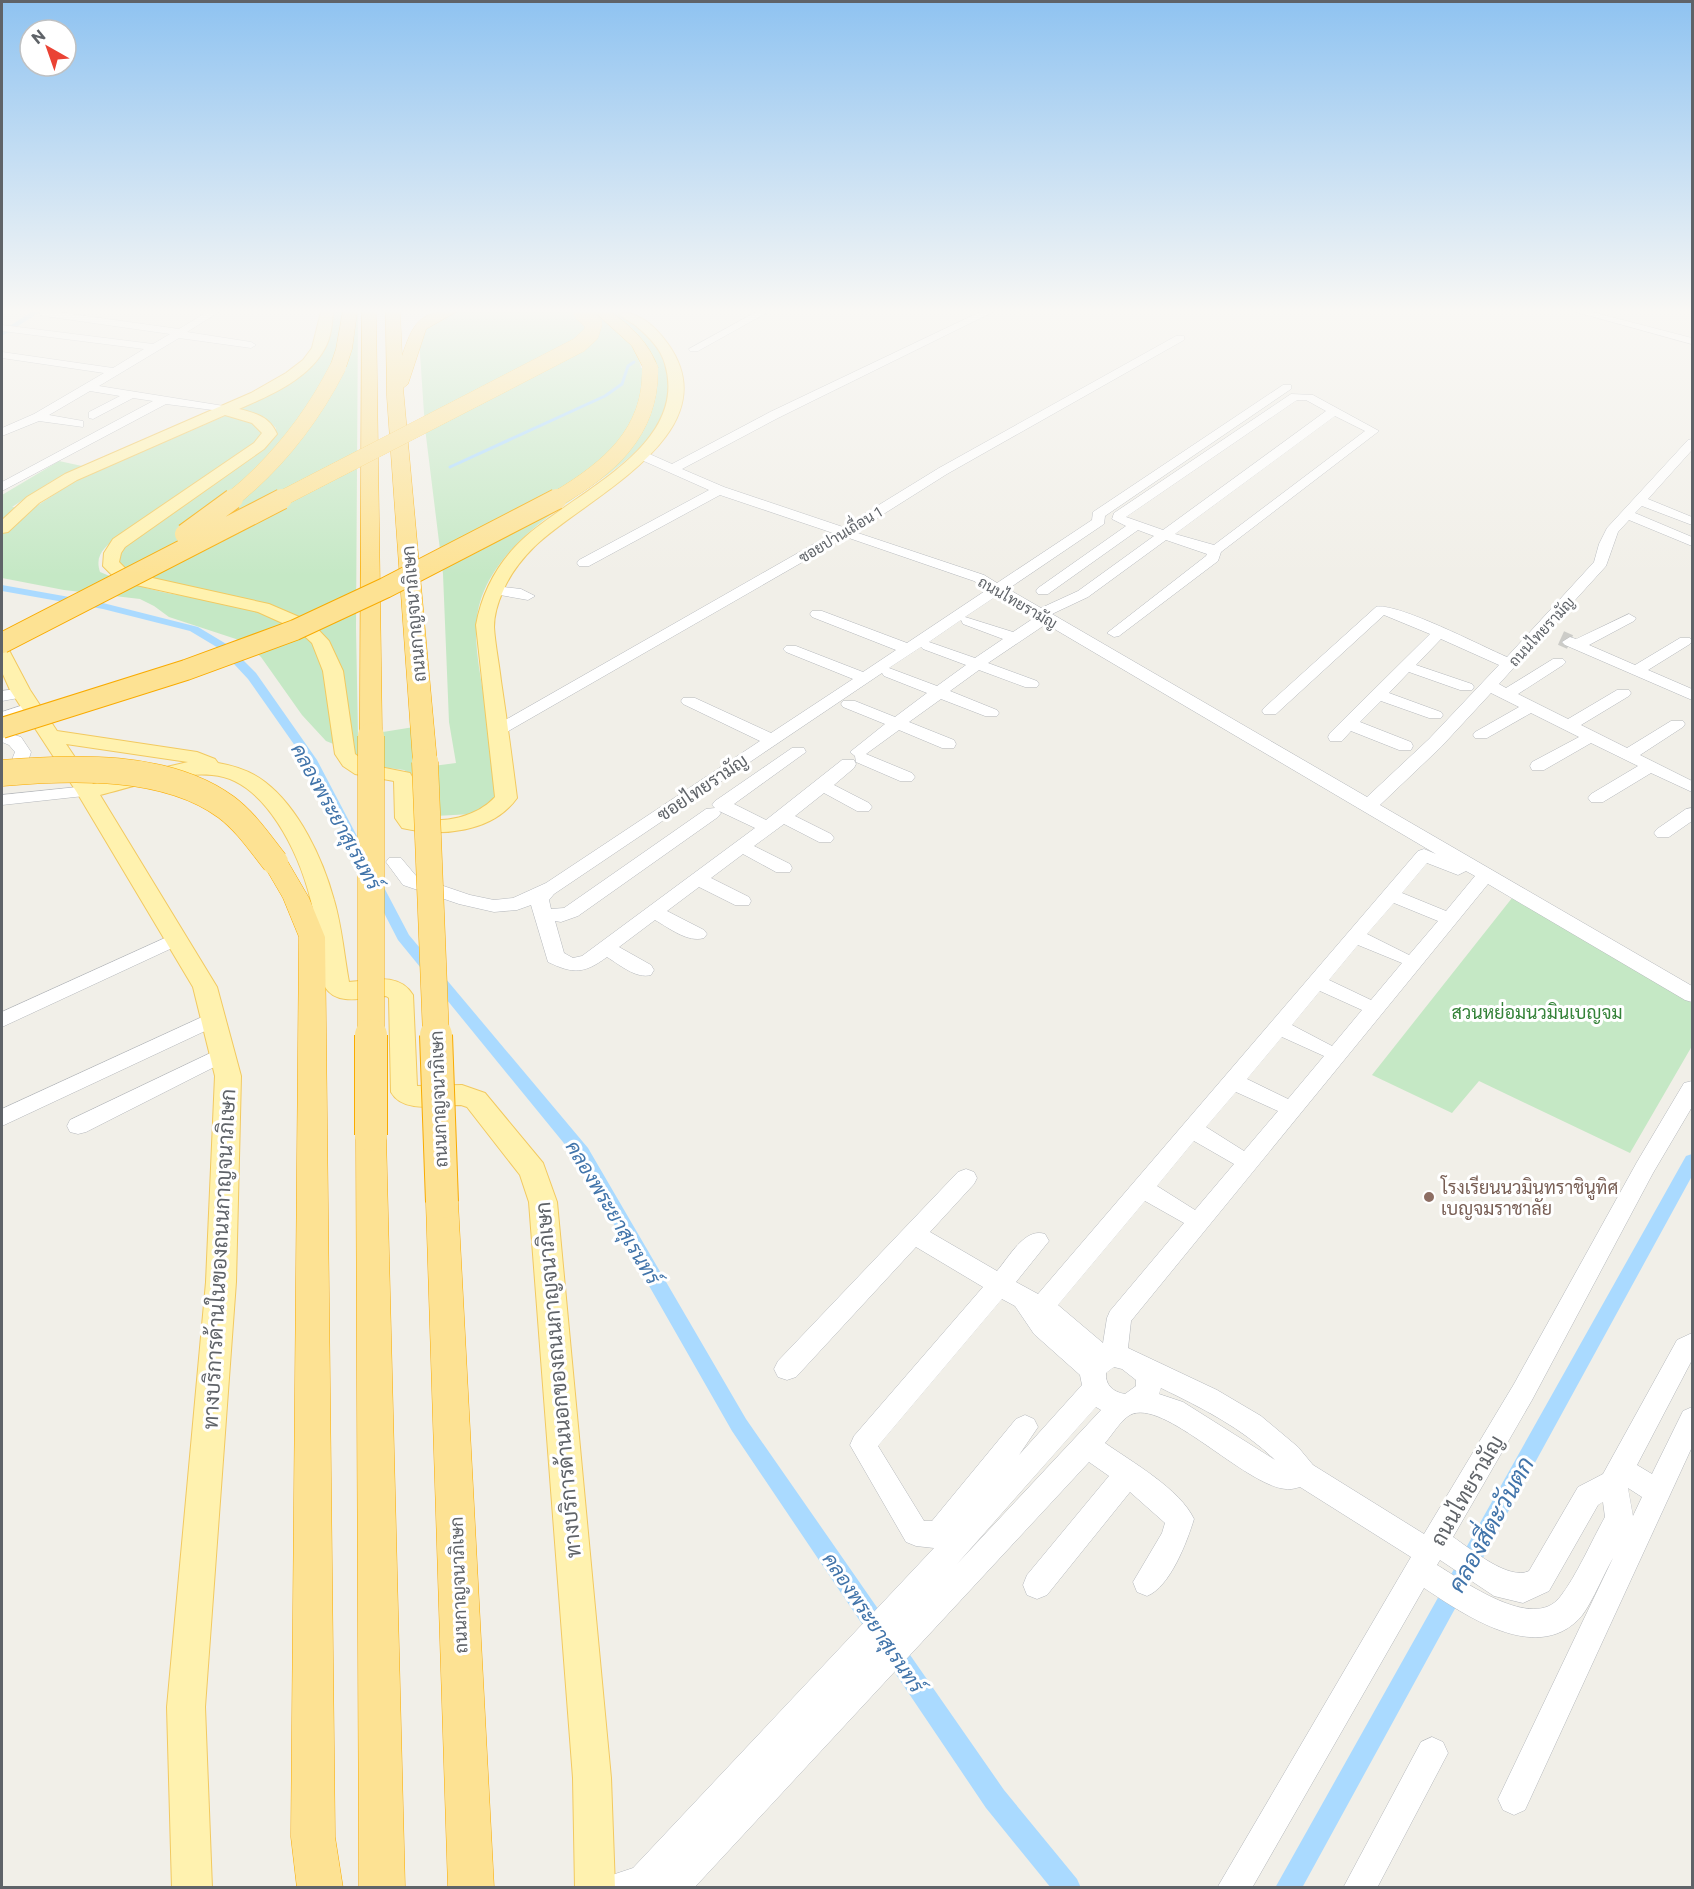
<svg xmlns="http://www.w3.org/2000/svg" width="1694" height="1889" font-family="Commissioner,Sarabun,sans-serif">
<style>
.green{fill:#c5e8c5}
.lines{fill:none;stroke-linecap:round;stroke-linejoin:round}
.stream{stroke:#aadaff;stroke-width:3}
.canal{fill:#aadaff;fill-rule:evenodd}
.minor-tunnel{stroke:#ccccc8;stroke-width:15;stroke-dasharray:15 8;stroke-linecap:butt}
.minor-casing{stroke:#b5b8bc;stroke-width:1}
.major-casing{stroke:#f2c960;stroke-width:2}
.highway-casing{stroke:#f9ab00;stroke-width:1}
.minor{fill:#fff;fill-rule:evenodd}
.major{fill:#fff2af;fill-rule:evenodd}
.highway{fill:#fde293;fill-rule:evenodd}
.highway-bridge-far3-casing{stroke:#f9ab00;stroke-width:16;stroke-linecap:butt}
.highway-bridge-far2-casing{stroke:#f9ab00;stroke-width:22;stroke-linecap:butt}
.highway-bridge-far1-casing{stroke:#f9ab00;stroke-width:27;stroke-linecap:butt}
.highway-bridge-casing{stroke:#f9ab00;stroke-width:34;stroke-linecap:butt}
.highway-bridge-far3{stroke:#fde293;stroke-width:16}
.highway-bridge-far2{stroke:#fde293;stroke-width:20}
.highway-bridge-far1{stroke:#fde293;stroke-width:26}
.highway-bridge{stroke:#fde293;stroke-width:32}
.education-dot{fill:#8d6e63;stroke:#fff;stroke-width:2}
.labels{text-anchor:middle;dominant-baseline:central;stroke-width:6;stroke-linejoin:round;paint-order:stroke}
.far-street-label{font-size:15px;fill:#5f6368;stroke:#fff}
.street-label{font-size:18px;fill:#5f6368;stroke:#fff}
.park-label{font-size:18px;fill:#348238;stroke:#fff}
.education-label{font-size:18px;fill:#785e54;stroke:#fff;text-anchor:start}
.water-label{font-size:20px;font-style:italic;fill:#4174aa;stroke:#fff}
.near-street-label{font-size:21px;fill:#5f6368;stroke:#fff}
.near-water-label{font-size:24px;font-style:italic;fill:#4174aa;stroke:#fff}
</style>
<rect width="100%" height="100%" fill="#f1efe8"/>
<path class="green" d="M334 312H345L347 361 356 312H358L356 628 358 736 414 727 418 768 456 763 449 722 443 574 425 428 419 339C425 323 439 317 454 312H592C613 325 638 342 641 368L656 367 621 322 606 312C626 312 645 331 656 347 708 421 606 474 556 511 527 532 498 558 484 591 469 625 479 664 484 699 488 731 493 762 496 794L495 801 472 814 417 817 415 777 404 770 365 765 353 753 349 708 330 648 306 622 275 607 194 590 119 569 115 555 120 547 275 434 276 428 268 421 240 411V409L281 388 330 330Z
M227 415 252 422 265 432 261 441 120 535C106 546 94 554 100 572 121 581 141 587 162 592 200 600 296 608 314 646 329 677 333 712 336 745L326 741 302 715 261 657 242 641 169 617 154 606 140 599 64 590 2 578V495L59 461 82 466 52 481 12 507 32 509 75 481Z
M1512 898 1692 1003V1046L1630 1153 1479 1081 1452 1113 1372 1075Z"/>
<g class="lines">
<path class="stream" d="M450 467 605 396 622 384 628 366 634 362"/>
<path class="canal" d="M31 312H40L2 336V331Z
M2 585 103 603 198 627 228 645 256 673 317 760 409 935 588 1148 746 1419 1004 1790 1077 1879 1081 1888H1051L986 1808 732 1431 576 1158 398 940 305 760 248 679 220 649 190 631 103 609 2 591Z
M1692 1154V1176L1302 1888H1275L1686 1156Z"/>
<path class="minor-tunnel" d="M1561 638 1570 642"/>
<defs>
<path id="minor" d="M40 312H57L179 329 207 312H219L187 332 251 342 256 345 251 348 179 338 99 386 224 406 228 408V412L166 404 2 491V482L153 401 133 398 93 419 89 418V412L120 396 90 391 49 415 83 421V427L39 421 2 436V428L34 414 104 373 2 358V352L113 368 144 349 2 331V325L153 344 170 334 44 316 40 315Z
M756 312H768L698 351H690L689 349Z
M980 312H993L778 418 682 469 724 487 843 527 939 468 1176 336H1184V340L947 474 855 532 984 575 997 583 1092 520 1093 512 1283 385H1291V389L1105 516 1104 524 1008 589 1041 608 1078 591 1154 536 1138 530 1048 594H1038L1036 591 1038 588 1126 526 1112 519 1114 513 1291 394 1313 395 1379 431 1221 552 1218 561 1119 636 1114 637 1107 633 1206 556 1207 554 1166 540 1088 597 1052 614 1367 797 1429 739 1499 665 1441 639 1416 665 1472 684 1474 687 1472 690H1460L1409 672 1389 693 1441 712 1443 715 1441 718H1429L1381 701 1360 722 1411 742 1413 746 1411 750H1399L1351 731 1342 741H1330L1328 737 1330 733 1430 634 1384 615 1276 714H1264L1262 711 1264 708 1376 607C1397 602 1483 647 1507 657L1594 562 1599 544 1607 528 1688 440 1692 439V450L1648 499 1692 517V525L1642 506 1635 513 1692 537V546L1629 520 1618 532 1606 566 1499 684 1506 688 1553 659H1563L1566 662 1563 665 1518 694 1568 719 1617 690H1629L1631 693 1629 696 1581 725 1627 748 1671 721H1683L1685 724 1683 727 1640 755 1692 781V792L1651 773 1603 802H1591L1588 798 1591 794 1638 766 1591 743 1544 770H1532L1530 766 1532 762 1579 737 1531 713 1487 738H1475L1473 735 1475 732 1519 707 1491 693 1441 747 1380 805 1692 986V1002L1685 1000 1488 884 1131 1321 1128 1348 1217 1390 1261 1416 1298 1447 1313 1465 1424 1534 1514 1384 1637 1162 1684 1083 1692 1081V1107L1653 1173 1532 1400 1453 1537C1471 1549 1509 1581 1529 1571L1578 1487 1603 1474 1677 1340 1692 1333V1360L1637 1465 1652 1474 1683 1411 1692 1407V1447L1525 1810 1514 1815 1503 1810 1498 1799 1613 1558C1604 1573 1590 1608 1579 1619 1535 1664 1465 1615 1424 1588L1252 1888H1217L1411 1557 1300 1487C1296 1488 1290 1490 1286 1489 1245 1486 1163 1397 1130 1415 1121 1420 1112 1435 1105 1443 1132 1462 1180 1489 1194 1519 1187 1542 1170 1587 1147 1596L1137 1592 1133 1582 1162 1533 1165 1523 1130 1492 1047 1595 1037 1599 1027 1595 1023 1585 1027 1575 1109 1476 1089 1462 694 1888H605L609 1876 633 1868 934 1548 916 1546 906 1542 850 1445 854 1436 983 1287 916 1247 796 1377 787 1380 778 1377 774 1369 778 1361 958 1172 966 1169 974 1172 977 1178 974 1184 930 1232 997 1271C1009 1257 1025 1227 1045 1234L1049 1241 1016 1282 1038 1294 1418 851 1424 849 1436 854 1046 624 988 663 1037 681 1039 684 1037 687H1025L979 670 950 691 997 710 999 713 997 716H985L941 699 909 722 954 740 956 744 954 748H942L899 730 866 754 912 773 915 777 912 781H900L856 762 855 756 850 752 885 724 843 707 841 704 843 701H855L895 717 927 693 884 676 882 673 554 894 549 900 551 909 564 908 706 809 715 808 712 805 715 801 792 748H804L806 752 734 804 766 820 842 760H854L856 764 854 768 834 785 869 803 872 807 869 811H857L824 793 795 816 831 834 834 838 831 842H819L784 824 754 846 790 864 792 868 790 872H776L743 854 711 878 749 897 751 901 749 905H735L699 887 667 911 704 930 707 934 704 938C688 943 669 928 655 920L619 947 651 965 654 970 651 975C636 979 620 965 607 957 584 974 573 974 548 962L531 905 517 910 494 912 459 904 403 885 386 862 389 858H401L417 877 470 895 494 900 513 898 546 883 760 741 683 704 681 701 683 698H695L771 733 853 679 786 652 783 649 786 646H796L863 672 896 650 812 617 810 614 812 611H822L907 643 988 589 974 581 846 537 505 733 499 735 491 730 493 727 833 533 720 495 589 566H579L577 563 579 560 709 490 637 458 635 455 637 452H645L672 464 770 412ZM1297 400H1306L1326 411 1163 530 1126 517ZM1335 416 1365 431 1214 545 1175 534ZM998 595 1032 615 1034 618 1013 632 965 617ZM961 620 963 624 1003 639 975 658 929 642ZM921 647 923 649 966 665 937 686 889 668ZM719 811 755 828 582 956 573 958 564 953 555 921 561 922 578 916 718 817 721 813ZM1427 863 1458 875 1466 871 1475 876 1446 911 1402 893ZM1394 903 1438 921 1409 955 1367 934ZM1358 945 1402 963 1371 1000 1329 980ZM1320 991 1362 1010 1332 1046 1292 1025ZM1282 1037 1324 1056 1288 1099 1247 1079ZM1236 1092 1278 1111 1244 1151 1206 1127ZM1194 1141 1234 1164 1195 1210 1157 1186ZM1145 1201 1184 1223 1110 1311 1107 1318 1103 1343 1058 1305ZM1002 1299 1015 1306 1034 1334 1080 1375 1082 1385 1019 1455 1038 1427 1034 1419 1025 1415 1016 1419 932 1521H924L878 1446ZM1114 1367 1122 1369 1136 1380V1386L1125 1394C1113 1392 1105 1385 1106 1373ZM1161 1388C1202 1408 1242 1428 1275 1460L1183 1402 1159 1394ZM1096 1407 1101 1410 957 1564ZM1628 1488 1642 1497 1633 1516ZM1603 1502 1605 1517C1592 1540 1576 1577 1560 1597 1533 1632 1464 1581 1437 1565L1440 1560 1494 1596 1523 1603 1549 1591 1598 1505Z
M1576 312H1592L1692 338V344Z
M494 586 521 589 535 596 528 600 489 593 487 590Z
M1629 614 1636 618 1634 621 1589 645 1635 665 1680 638H1690L1692 641 1690 644 1648 670 1692 689V700L1565 645 1562 642 1570 637 1576 639Z
M23 688 31 693 29 696 2 701V691Z
M33 702 41 707 39 710 2 722V712Z
M2 731 21 737 31 752C27 766 19 784 2 782V772L10 765 15 752 9 745 2 742Z
M87 786 93 787 96 791 93 795 2 805V795Z
M1692 808V821L1669 837H1657L1654 833 1657 829 1686 809Z
M176 933 183 935 186 939 183 943 2 1027V1012Z
M213 1012 220 1014 223 1019 220 1024 2 1126V1109Z
M221 1048 228 1050 232 1055 228 1060 86 1132 78 1134 70 1132 67 1126 70 1120Z
M1432 1737 1443 1742 1448 1753 1377 1888H1343L1421 1742Z"/>
<path id="major" d="M321 312H333C332 324 331 338 325 348 309 379 269 396 239 409 256 413 270 417 277 434L264 449 125 547 121 553 119 562 130 573 269 604 311 622 329 641 343 671 355 754 370 765 410 773 416 784 417 817C442 825 477 817 495 797L476 625C482 592 498 562 523 539 572 493 690 447 665 364 661 348 647 335 635 325 629 321 621 317 617 312 640 312 655 326 668 344 732 434 584 498 534 547 521 560 510 574 503 591 498 602 494 615 494 627 495 644 499 663 501 681 507 720 512 759 517 798 492 833 441 837 402 828L395 818 394 781 355 774 343 766 335 754 323 671 312 643 298 630 258 612 118 581 103 566 104 553 113 539 254 443 262 433 252 423 225 415 77 480 39 503 8 532 2 533V520L27 497 65 474 251 393 286 373 303 360 312 348Z
M2 648 9 650 11 654 30 690 57 731 197 752 215 759 218 763C235 766 251 771 265 782 299 808 323 859 334 900 342 927 344 955 349 982 372 980 399 972 413 995L417 1086 462 1085 485 1093 543 1163 557 1202 611 1778 615 1888H575L573 1778 529 1202 520 1175 467 1107 461 1105C439 1105 403 1114 391 1092L389 998 386 996C366 997 337 1007 325 987 321 958 318 929 311 901 300 856 266 779 212 775 174 772 136 786 100 795L217 987 241 1076 236 1282 205 1707 212 1888H172L167 1707 206 1282 215 1076 193 987 76 791 10 690 2 672ZM66 744 188 762 93 784Z"/>
<path id="highway" d="M343 312H357L352 349 346 367 338 372 330 367 336 349Z
M362 312H376L382 732 379 737 371 739 363 737 360 732Z
M386 312H400L402 356C413 324 419 310 456 312L426 329 408 384 403 388 437 762 433 767 425 769 417 767 413 762 387 397Z
M595 312H611C632 327 649 343 658 368L655 371H645L632 346Z
M275 854 284 856 288 862 309 898 325 937 335 1837 343 1888H297L291 1837 299 937 283 898 262 862 266 856Z
M371 1123 382 1127 386 1135 405 1888H359L356 1135 360 1127Z
M442 1189 453 1193 458 1202 494 1888H448L426 1202 431 1193Z"/>
</defs>
<use href="#minor" class="minor-casing"/>
<use href="#major" class="major-casing"/>
<use href="#highway" class="highway-casing"/>
<use href="#minor" class="minor"/>
<use href="#major" class="major"/>
<use href="#highway" class="highway"/>
<defs>
<path id="highway-bridge-far3" d="M231 500C277 463 311 420 338 367
M279 500 579 345 591 334 594 324 581 312
M555 500C607 470 652 433 650 368"/>
<path id="highway-bridge-far2" d="M185 534 233 499
M2 643 282 499
M2 728 186 670 295 630 385 588 557 499
M371 732V737"/>
<path id="highway-bridge-far1" d="M371 736V1036
M425 762 436 1036
M2 773C72 767 166 763 226 807 246 822 260 843 275 862"/>
<path id="highway-bridge" d="M371 1035V1135
M436 1035 442 1202"/>
</defs>
<use href="#highway-bridge-far3" class="highway-bridge-far3-casing"/>
<use href="#highway-bridge-far2" class="highway-bridge-far2-casing"/>
<use href="#highway-bridge-far1" class="highway-bridge-far1-casing"/>
<use href="#highway-bridge" class="highway-bridge-casing"/>
<use href="#highway-bridge-far3" class="highway-bridge-far3"/>
<use href="#highway-bridge-far2" class="highway-bridge-far2"/>
<use href="#highway-bridge-far1" class="highway-bridge-far1"/>
<use href="#highway-bridge" class="highway-bridge"/>
</g>
<linearGradient id="sky" x2="0" y2="1"><stop stop-color="#8fc3f1"/><stop offset="0.54" stop-color="#f9f8f5"/><stop offset="1" stop-color="#f9f8f5" stop-opacity="0"/></linearGradient>
<rect width="1694" height="576" fill="url(#sky)"/>
<circle class="education-dot" cx="1429" cy="1197" r="6"/>
<g class="labels">
<g class="far-street-label">
<text transform="translate(840 534) rotate(-31)">ซอยปานเถื่อน 1</text>
<text transform="translate(1018 602) rotate(30)">ถนนไทยรามัญ</text>
<text transform="translate(1541 631) rotate(-47)">ถนนไทยรามัญ</text>
</g>
<g class="street-label">
<text transform="translate(413 614) rotate(-95)">ถนนกาญจนาภิเษก</text>
<text transform="translate(702 787) rotate(-34)">ซอยไทยรามัญ</text>
<text transform="translate(438 1099) rotate(-92)">ถนนกาญจนาภิเษก</text>
<text transform="translate(458 1585) rotate(-92)">ถนนกาญจนาภิเษก</text>
</g>
<g class="park-label">
<text x="1537" y="1012">สวนหย่อมนวมินเบญจม</text>
</g>
<g class="education-label">
<text x="1441" y="1187">โรงเรียนนวมินทราชินูทิศ<tspan x="1441" dy="21">เบญจมราชาลัย</tspan></text>
</g>
<g class="water-label">
<text transform="translate(337 816) rotate(61)">คลองพระยาสุเรนทร์</text>
<text transform="translate(614 1212) rotate(59)">คลองพระยาสุเรนทร์</text>
<text transform="translate(874 1622) rotate(56)">คลองพระยาสุเรนทร์</text>
</g>
<g class="near-street-label">
<text transform="translate(218 1259) rotate(-87)">ทางบริการด้านในของถนนกาญจนาภิเษก</text>
<text transform="translate(557 1380) rotate(-95)">ทางบริการด้านนอกของถนนกาญจนาภิเษก</text>
<text transform="translate(1466 1490) rotate(-60)">ถนนไทยรามัญ</text>
</g>
<g class="near-water-label">
<text transform="translate(1490 1524) rotate(-61)">คลองสี่ตะวันตก</text>
</g>
</g>
<rect width="1694" height="1889" fill="none" stroke="#5f6368" stroke-width="6"/>
<g transform="translate(48 48) rotate(320)"><circle r="28" fill="#ffffff" stroke="#bfc1c3" stroke-width="1.5"/>
<path d="M0-4.5L10 22L0 15L-10 22Z" fill="#ea4335"/>
<text y="-9" font-size="16" font-weight="bold" text-anchor="middle" fill="#5f6368">N</text>
</g>
</svg>
